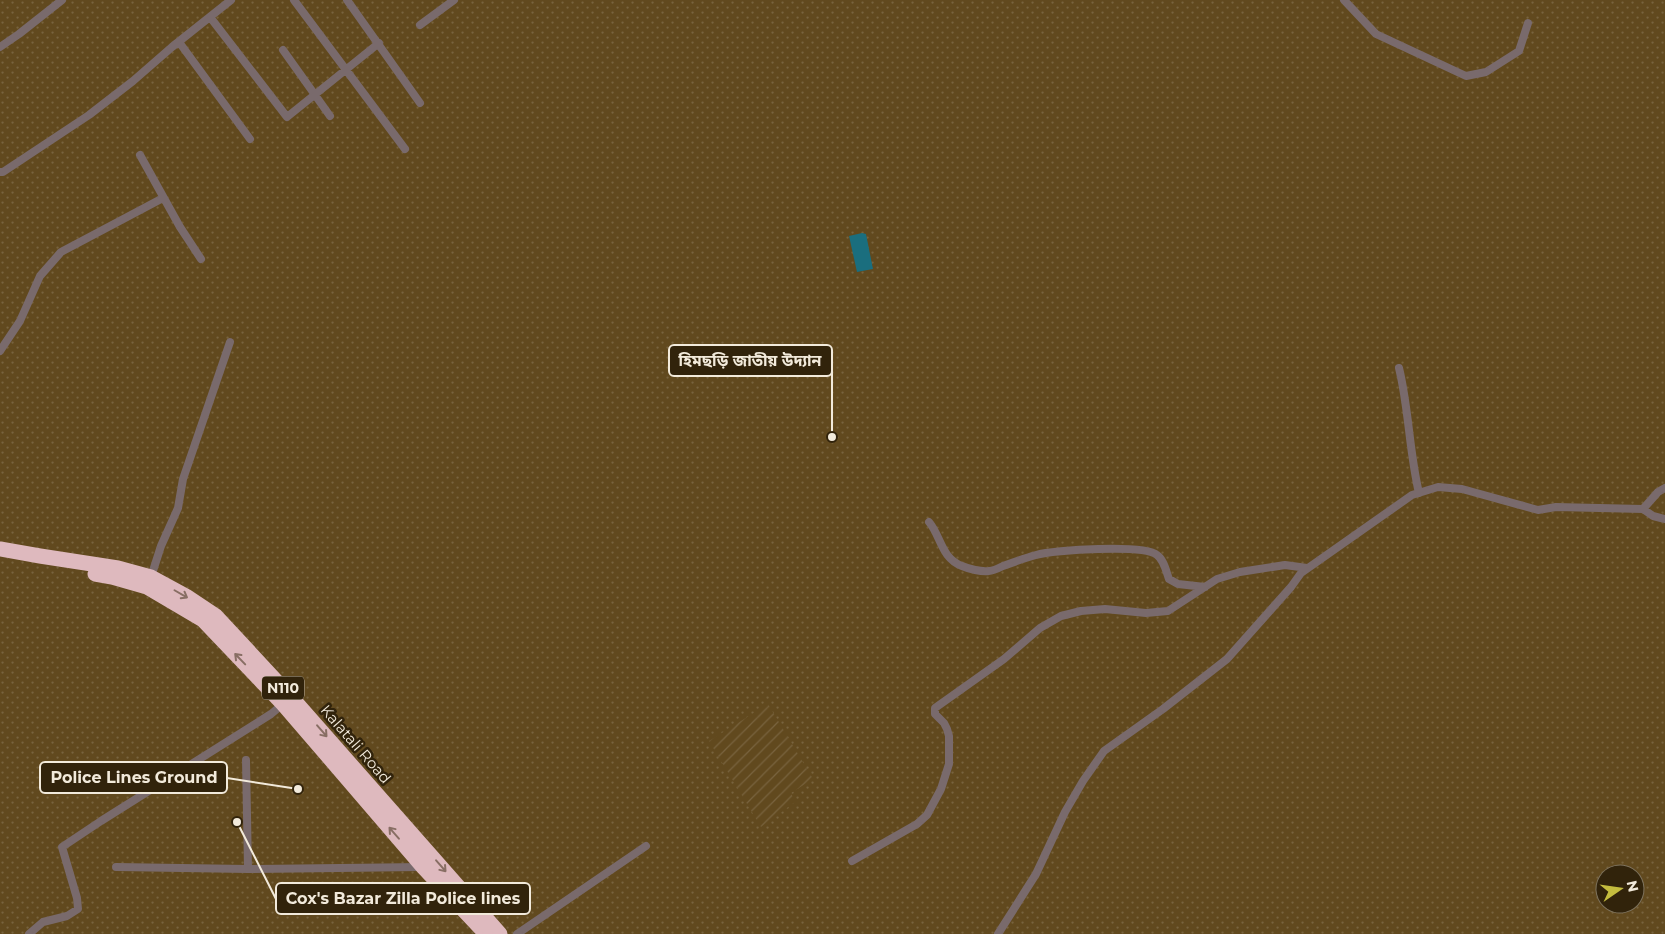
<svg xmlns="http://www.w3.org/2000/svg" width="1665" height="934" font-family="Montserrat,'Noto Sans Bengali',sans-serif">
<style>
.park{fill:url(#park-dots);fill-rule:evenodd}
.garden{fill:url(#garden-furrows)}
.water{fill:#1a6e7e}
.lines{fill:none;stroke-linecap:round;stroke-linejoin:round}
.street{stroke:#796a6c;stroke-width:8}
.highway{stroke:#deb9be;stroke-width:15}
.oneway{stroke:#886e64}
.labels{text-anchor:middle;dominant-baseline:central;stroke-width:5;stroke-linejoin:round;paint-order:stroke}
.shield{fill:#31230b;stroke:#b8ae9d;stroke-width:1}
.shield-label{font-size:14px;font-weight:bold;fill:#f2eadb}
.street-label{font-size:15px;fill:#f2eadb;stroke:#31230b}
.leader{fill:none;stroke:#f2eadb;stroke-width:2}
.callout-dot{fill:#f2eadb;stroke:#31230b;stroke-width:2}
.callout{fill:#31230b;stroke:#f2eadb;stroke-width:2}
.callout-label{font-size:16px;text-anchor:middle;font-weight:bold;fill:#f2eadb}
</style>
<defs>
<pattern id="park-dots" width="8" height="8" patternUnits="userSpaceOnUse" patternTransform="scale(1.25)"><rect width="8" height="8" fill="#61491e"/><path d="M2 2h.1M6 6h.1" fill="none" stroke="#78633e" stroke-width="1.8" stroke-linecap="round"/></pattern>
<pattern id="garden-furrows" width="10" height="10" patternUnits="userSpaceOnUse" patternTransform="scale(1.25)"><rect width="10" height="10" fill="#61491e"/><path d="M-1 1l2-2M0 10L10 0M9 11l2-2" fill="none" stroke="#78633e"/></pattern>
</defs>
<rect width="100%" height="100%" fill="#3b2d15"/>
<path class="park" d="M0 0H1665V934H0ZM1605 874H1635V904H1605Z"/>
<path class="garden" d="M768 704 813 779 791 793 795 802 761 827 709 741Z"/>
<path class="water" d="M862 233 866 234 873 269 857 272 849 236Z"/>
<g class="lines">
<path class="street" d="M294 0 405 149
M347 0 420 103
M1344 0 1376 34 1466 76 1486 72 1519 51 1528 23
M210 17 287 117 379 43
M420 25 454 0
M179 42 250 139
M0 47 19 34 62 0
M283 50 330 116
M140 155 180 227 201 259
M0 172H3L89 115 133 81 172 47 231 0
M0 351 20 321 40 276 61 252 163 198
M1399 368C1409 409 1409 451 1419 493
M1665 488 1658 492 1643 509 1653 516 1665 519
M929 522C941 536 941 558 962 566 969 569 981 572 989 571 993 571 999 568 1003 566 1014 562 1025 558 1036 555 1054 550 1144 544 1157 555 1164 560 1166 571 1169 579L1178 584 1205 587
M151 577 161 546 178 508 183 479 230 342
M246 760 248 869
M852 861 917 824 927 815 941 789 949 764V736L947 729 944 723 935 714V708L1004 659 1040 628 1061 616 1081 611 1105 609 1146 613 1168 611 1217 579 1240 572 1285 565 1307 568
M116 867 248 869 423 867
M29 934 43 922 67 916 78 909 77 898 62 847 101 821 271 714 283 704
M517 934 646 846
M998 934 1036 874 1065 812 1083 781 1104 751 1163 709 1227 659 1291 587 1301 573 1412 495 1438 487 1462 489 1538 510 1556 507 1643 509"/>
<path class="highway" d="M0 549 40 556 118 568 151 577 186 596 216 616 293 699 500 934
M95 574 112 577 147 587 203 620 283 704 423 867 486 934"/>
</g>
<defs><path id="oneway-shaft" d="M-6 0H5M1.5-3L5.5 0L1.5 3" fill="none" stroke-width="1.6" stroke-linecap="round" stroke-linejoin="round" transform="scale(1.25)"/></defs>
<g class="oneway">
<use href="#oneway-shaft" transform="translate(181 594) rotate(30)"/>
<use href="#oneway-shaft" transform="translate(240 659) rotate(-134)"/>
<use href="#oneway-shaft" transform="translate(322 731) rotate(49)"/>
<use href="#oneway-shaft" transform="translate(394 833) rotate(-131)"/>
<use href="#oneway-shaft" transform="translate(441 866) rotate(49)"/>
</g>
<g class="labels">
<rect class="shield" x="262" y="676.5" width="42" height="23" rx="4"/>
<g class="shield-label">
<text x="283" y="688">N110</text>
</g>
<g class="street-label">
<text transform="translate(356 744) rotate(49)">Kalatali Road</text>
</g>
</g>
<path class="leader" d="M832 437L832 360M298 789L227 778M237 822L276 899"/>
<g class="callout-dot">
<circle cx="832" cy="437" r="5"/>
<circle cx="298" cy="789" r="5"/>
<circle cx="237" cy="822" r="5"/>
</g>
<g class="callout">
<rect x="669" y="345" width="163" height="31" rx="5"/>
<rect x="40" y="762" width="187" height="31" rx="5"/>
<rect x="276" y="883" width="254" height="31" rx="5"/>
</g>
<g class="callout-label">
<text x="750" y="366">হিমছড়ি জাতীয় উদ্যান</text>
<text x="134" y="783">Police Lines Ground</text>
<text x="403" y="904">Cox's Bazar Zilla Police lines</text>
</g>
<g transform="translate(1620 889) rotate(77)"><circle r="24" fill="#31230b" stroke="#7e735e"/>
<path d="M0-4L9 19L0 12L-9 19Z" fill="#c4bc3e"/>
<text y="-8" font-size="14" font-weight="bold" text-anchor="middle" fill="#f2eadb">N</text>
</g>
</svg>
